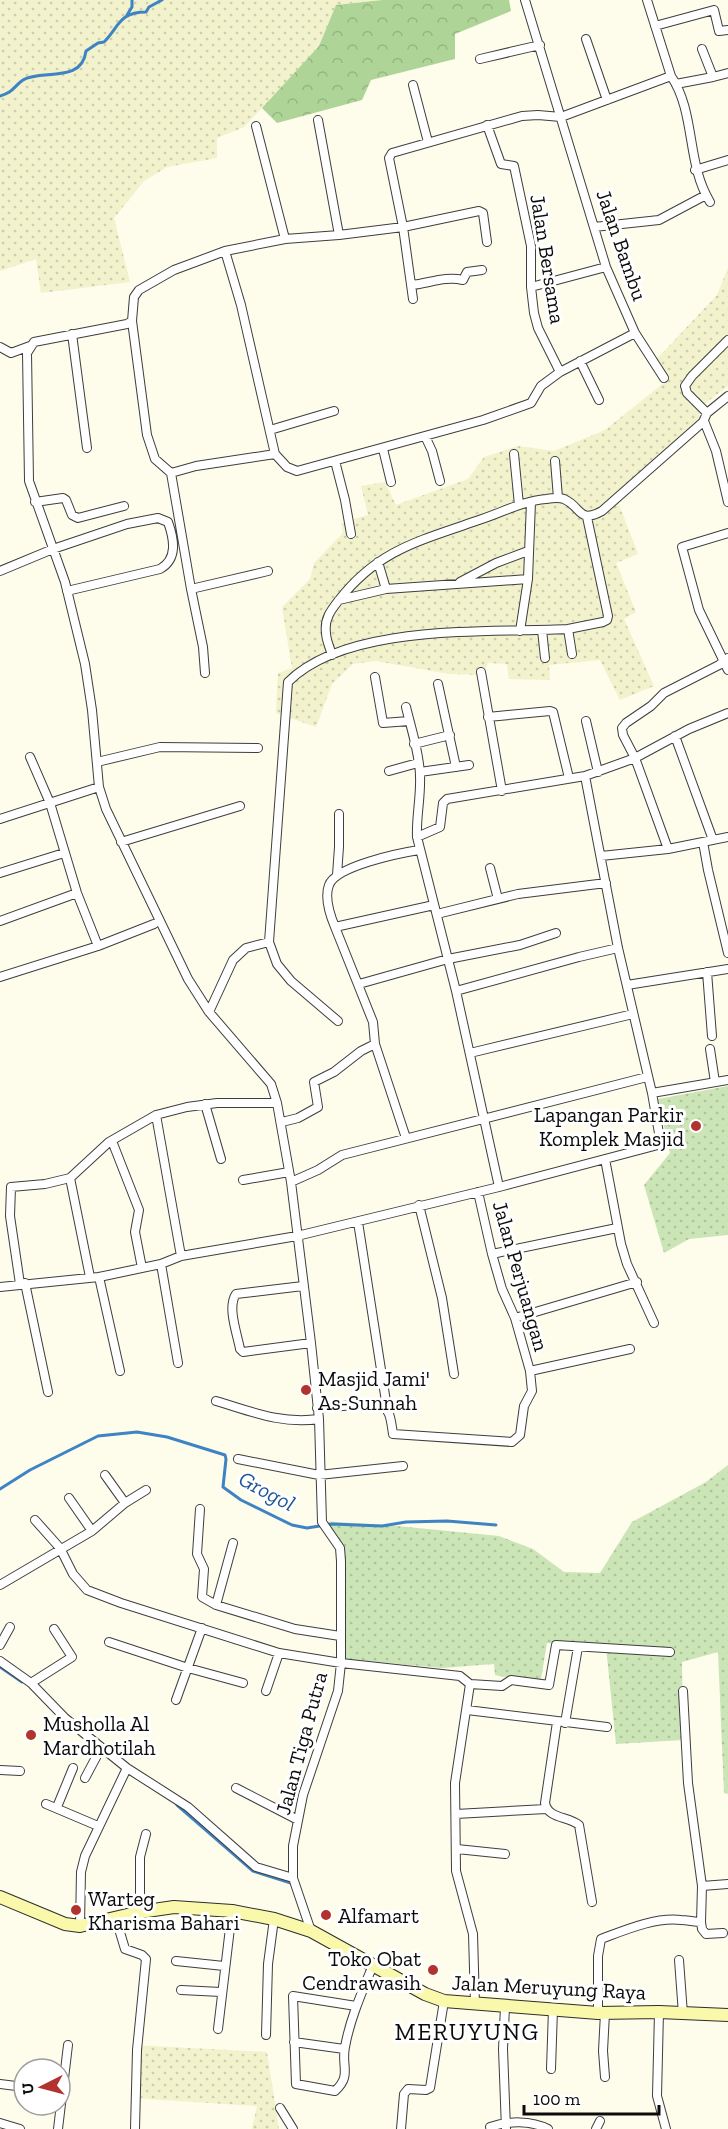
<svg xmlns="http://www.w3.org/2000/svg" width="728" height="2129" font-family="'Zilla Slab',serif">
<style>
.farmland{fill:url(#farmland-dots)}
.forest{fill:url(#forest-crowns)}
.park{fill:url(#park-dots)}
.lines{fill:none;stroke-linecap:round;stroke-linejoin:round}
.stream{stroke:#3e83c4;stroke-width:3}
.minor-casing{stroke:#3e3e3e;stroke-width:10}
.secondary-casing{stroke:#2d2d2d;stroke-width:14}
.minor{stroke:#fff;stroke-width:8}
.secondary{stroke:#faf8aa;stroke-width:12}
.poi-dot{fill:#b2322d;stroke:#fff;stroke-width:2}
.labels{text-anchor:middle;dominant-baseline:central;stroke-width:6;stroke-linejoin:round;paint-order:stroke}
.street-label{font-size:21px;fill:#0b0b0b;stroke:#fff}
.poi-label{font-size:21px;fill:#0b0b0b;stroke:#fff;text-anchor:start}
.water-label{font-size:22px;font-style:italic;fill:#1d5694;stroke:#fff}
.quarter-label{font-size:24px;letter-spacing:1.5px;fill:#0b0b0b;stroke:#fff}
</style>
<defs>
<pattern id="farmland-dots" width="8" height="8" patternUnits="userSpaceOnUse" patternTransform="scale(1.5)"><rect width="8" height="8" fill="#f2f2cd"/><path d="M2 2h.1M6 6h.1" fill="none" stroke="#ceceaf" stroke-width="1.8" stroke-linecap="round"/></pattern>
<pattern id="forest-crowns" width="20" height="18" patternUnits="userSpaceOnUse" patternTransform="scale(1.5)"><rect width="20" height="18" fill="#aed597"/><path d="M2 6a3 3 0 1 1 6 0M12 15a3 3 0 1 1 6 0" fill="none" stroke="#94b681"/></pattern>
<pattern id="park-dots" width="8" height="8" patternUnits="userSpaceOnUse" patternTransform="scale(1.5)"><rect width="8" height="8" fill="#cbe5b7"/><path d="M2 2h.1M6 6h.1" fill="none" stroke="#adc39c" stroke-width="1.8" stroke-linecap="round"/></pattern>
</defs>
<rect width="100%" height="100%" fill="#fefceb"/>
<path class="farmland" d="M0 0H382L336 5 319 46 262 108 244 127 217 138V158L167 167 144 181 114 218 130 282 41 293 36 259 0 271Z
M728 268V386L698 409 702 426 615 494 638 554 616 563 636 612 624 619 654 686 620 700 600 660 549 665 550 680 509 679 507 664 488 663 483 675 449 674 376 661 353 664 332 684 316 727 276 713 278 673 292 668 282 607 310 579 314 563 343 533 341 523 368 515 361 486 385 482 396 505 468 479 484 457 518 446 554 451 605 430 666 381 654 362 717 295Z
M133 2045 267 2052 279 2129H252L257 2106 132 2098Z"/>
<path class="forest" d="M382 0H509L511 11 455 34V59L371 80 362 100 277 123 262 108 319 46 336 5Z"/>
<path class="park" d="M728 1086V1235L689 1239 664 1253 644 1185 670 1153 658 1099Z
M728 1465V1794L724 1793 718 1652 682 1662 683 1740 616 1744 606 1647 547 1643 540 1685 495 1675 494 1664 442 1668 345 1659 340 1553 320 1521 387 1525 499 1536 533 1549 564 1572 600 1573 632 1522 706 1482Z"/>
<g class="lines">
<path class="stream" d="M127 15 132 7V0
M0 96C14 92 13 87 23 80 41 69 82 84 86 51L98 43 104 42C119 27 119 12 146 12L149 7 162 0
M0 1489 30 1470 98 1436 137 1432 167 1437 225 1455 226 1459 223 1487 241 1500 292 1525 307 1528 332 1524 382 1526 406 1522 447 1521 496 1525
M0 1667 22 1682
M177 1805 253 1871 294 1884"/>
<defs>
<path id="minor" d="M525 0 606 267 635 333 664 378
M655 26 714 10 719 31 728 30
M586 39 607 100
M480 59 540 45
M671 76C696 113 686 163 710 202
M713 77 728 73
M676 84 713 77 702 49
M413 85 428 142
M318 120 339 235
M487 125 501 164 514 166 531 246V287L534 313 538 328 560 372
M256 126 285 239 225 251 174 270 139 290 134 297 132 321 127 324 34 342 27 353 29 481 65 582 85 664 92 710 99 787 106 809 188 979 209 1012 271 1084 277 1103 291 1182 311 1343 319 1419 322 1522 340 1548 341 1561V1663L338 1691 303 1795 293 1846V1878L311 1931
M695 170 728 160
M594 227 659 220 706 195
M285 239 339 235 403 227 389 158 392 153 522 116 538 115 561 117 671 76 647 0
M225 251 241 305 275 454 287 467 297 471 483 420 531 403 541 386 560 372 635 333
M412 285C430 283 445 276 463 280L467 272 482 270
M531 287 606 267
M413 299 403 227 479 211 483 213 487 242
M132 321 147 435 155 459 171 473
M72 334 87 448
M0 347 11 353 30 346
M580 361 599 400
M707 413 687 393 685 386 692 376 728 340
M704 421 716 451 728 502
M270 430 334 411
M425 436 432 451 440 481
M383 449 391 482
M514 454 519 505
M335 461 345 500 351 534
M555 461 558 498
M171 473 191 589 268 571
M171 473 196 466 275 454
M35 502 63 498 66 500 72 515 78 518 124 506
M728 533 682 547 699 610 728 670
M378 562 386 589
M0 571 53 549 127 524 158 518 168 522C174 539 178 559 160 569L67 591
M460 582 496 563 528 551
M191 589 203 647 205 673
M339 600 386 589 528 579
M568 629 603 622 607 620 608 616 587 517
M542 630 545 658
M520 631 528 579 531 502
M332 655C330 648 326 640 326 633 324 619 331 610 339 600 378 550 419 541 476 521 499 514 522 501 546 499 552 498 559 497 564 499 582 507 578 524 602 511L703 422 707 413 728 396
M481 672 502 791
M375 677 383 723 409 721
M438 684 456 767
M406 707C411 728 420 755 420 776 421 797 416 817 417 837
M488 717 550 711 553 712 569 778
M586 721 598 772
M675 736 713 840
M414 744 450 735
M30 757 50 803 77 893 98 946
M97 762 160 747 258 748
M389 771 418 763
M420 772 469 765
M585 776 635 758 623 735 622 728 626 723 651 706 664 693 719 665 728 658
M0 819 99 787
M121 842 240 806
M703 842 708 870 728 953
M668 849 635 758 689 729 728 713
M601 856 668 849 728 837
M490 868 498 899
M0 873 64 853
M337 875 339 847V814
M437 914 518 894 606 883
M0 921 77 893
M335 927 434 905
M707 972 712 1036
M0 977 98 946 154 924
M359 984 448 959 520 945 556 933
M627 985 728 969
M456 991 579 957 618 948
M209 1012 233 960 246 948 269 942
M338 1021 291 981 277 964 269 942 288 682C347 623 489 633 568 629L572 654
M710 1049 715 1082
M470 1053 633 1014
M652 1093 728 1080
M205 1104 221 1159
M156 1115 181 1256
M282 1122 298 1118 318 1107 314 1082 334 1072 361 1051 375 1044
M406 1138 375 1044 373 1022 335 927C330 915 324 898 329 885 336 866 400 853 419 850
M112 1141 139 1210 135 1232 142 1268
M605 1159 621 1244 627 1264 654 1323
M70 1178 90 1277
M243 1180 289 1172
M291 1182 318 1170 342 1155 647 1077
M419 1205 442 1298 454 1374
M358 1222 387 1408
M492 1254 617 1228
M161 1264 178 1363
M99 1277 120 1371
M25 1283 48 1392
M20 1284 10 1216 11 1187 45 1184 70 1178 109 1142 156 1115 187 1107 217 1103H277
M303 1286 236 1294C227 1307 237 1333 240 1349L243 1352 311 1343
M0 1287 99 1277 161 1264 181 1256 297 1236 499 1187 658 1145 660 1139 652 1093 618 948 585 776 447 799 443 803 440 827 417 837 456 991 499 1187
M515 1318 637 1282
M530 1371 630 1349
M216 1401C253 1412 280 1424 319 1419
M317 1408 381 1403C391 1411 391 1422 393 1434L512 1442 520 1435 524 1406 532 1391 530 1371 515 1318 502 1289 492 1254 478 1192
M238 1459 319 1475 403 1466
M105 1475 125 1503
M69 1498 92 1531
M200 1509 197 1554 204 1569 202 1597 216 1605 295 1629 340 1636
M35 1520 60 1548 73 1574 87 1590 121 1603 279 1653 341 1663 460 1676 470 1684 455 1783 456 1871 473 1934 475 2004
M0 1585 92 1531 125 1503 146 1490
M216 1605 233 1543
M109 1642 188 1668 243 1683
M0 1645 10 1627
M0 1661 31 1683 65 1718 127 1768 188 1807 256 1867 293 1878
M31 1683 72 1657 54 1629
M470 1684 502 1686 511 1680 549 1685 556 1645 670 1652
M266 1691 279 1653
M683 1691 688 1783 702 1886 701 1922 702 1929 706 1934 723 1933
M176 1700 202 1628
M467 1710 607 1727
M557 1722 545 1803C548 1819 568 1816 579 1825L592 1902
M565 1723 578 1647
M0 1770 20 1771
M85 1778 101 1748
M236 1788 298 1820
M46 1804 98 1826
M57 1807 73 1768
M456 1814 546 1809
M457 1849 505 1854
M702 1886 728 1884
M140 1912V1857L146 1834
M116 1919 125 1949 142 1955 146 1959 137 2050 135 2129
M80 1926 81 1872 85 1856 127 1768
M679 1960 683 2014
M176 1961 224 1966
M181 1990 221 1992
M356 2006 293 1996 296 2084 335 2091C352 2076 341 2066 345 2047 350 2019 362 1992 373 1965
M505 2007 503 2049 506 2129
M659 2012 657 2096 666 2129
M598 2013V1956L601 1939C625 1930 655 1917 681 1920 688 1920 694 1922 701 1922
M605 2013 603 2051 605 2077
M218 2029 232 1911
M266 2035 268 1964 274 1919
M294 2042 344 2049
M551 2069 553 2009
M0 2084 24 2087
M280 2108 293 2129
M0 2123 20 2129
M490 2127C508 2121 531 2120 548 2129
M58 2129 68 2045
M401 2129 404 2094 408 2089 426 2090 430 2088 444 2001
M596 2129 600 2121"/>
<path id="secondary" d="M0 1897 65 1924 80 1926 140 1912 174 1907 232 1911 274 1919 311 1931 425 1994 444 2001 598 2013 659 2012 728 2015"/>
</defs>
<use href="#minor" class="minor-casing"/>
<use href="#secondary" class="secondary-casing"/>
<use href="#minor" class="minor"/>
<use href="#secondary" class="secondary"/>
</g>
<g class="poi-dot">
<circle cx="696" cy="1126" r="6"/>
<circle cx="306" cy="1390" r="6"/>
<circle cx="31" cy="1735" r="6"/>
<circle cx="76" cy="1910" r="6"/>
<circle cx="326" cy="1915" r="6"/>
<circle cx="433" cy="1970" r="6"/>
</g>
<g class="labels">
<g class="street-label">
<text transform="translate(622 245) rotate(71)">Jalan Bambu</text>
<text transform="translate(548 259) rotate(81)">Jalan Bersama</text>
<text transform="translate(521 1276) rotate(74)">Jalan Perjuangan</text>
<text transform="translate(301 1743) rotate(-75)">Jalan Tiga Putra</text>
<text transform="translate(549 1987) rotate(3)">Jalan Meruyung Raya</text>
</g>
<g class="poi-label">
<text x="684" y="1114" text-anchor="end">Lapangan Parkir<tspan x="684" dy="24">Komplek Masjid</tspan></text>
<text x="318" y="1378">Masjid Jami'<tspan x="318" dy="24">As-Sunnah</tspan></text>
<text x="43" y="1723">Musholla Al<tspan x="43" dy="24">Mardhotilah</tspan></text>
<text x="88" y="1898">Warteg<tspan x="88" dy="24">Kharisma Bahari</tspan></text>
<text x="338" y="1915">Alfamart</text>
<text x="421" y="1958" text-anchor="end">Toko Obat<tspan x="421" dy="24">Cendrawasih</tspan></text>
</g>
<g class="water-label">
<text transform="translate(267 1491) rotate(28)">Grogol</text>
</g>
<g class="quarter-label">
<text x="467" y="2031">MERUYUNG</text>
</g>
</g>
<g transform="translate(42 2087) rotate(264)"><circle r="28" fill="#ffffff" stroke="#9d9d9d" stroke-width="1.5"/>
<path d="M0-4.5L10 22L0 15L-10 22Z" fill="#b2322d"/>
<text y="-9" font-size="16" font-weight="bold" text-anchor="middle" fill="#0b0b0b">U</text>
</g>
<path d="M524 2105v9h135v-9" fill="none" stroke="#0b0b0b" stroke-width="3"/>
<text x="533" y="2105" font-size="18" fill="#0b0b0b" stroke="#ffffff" stroke-width="4.5" paint-order="stroke">100 m</text>
</svg>
